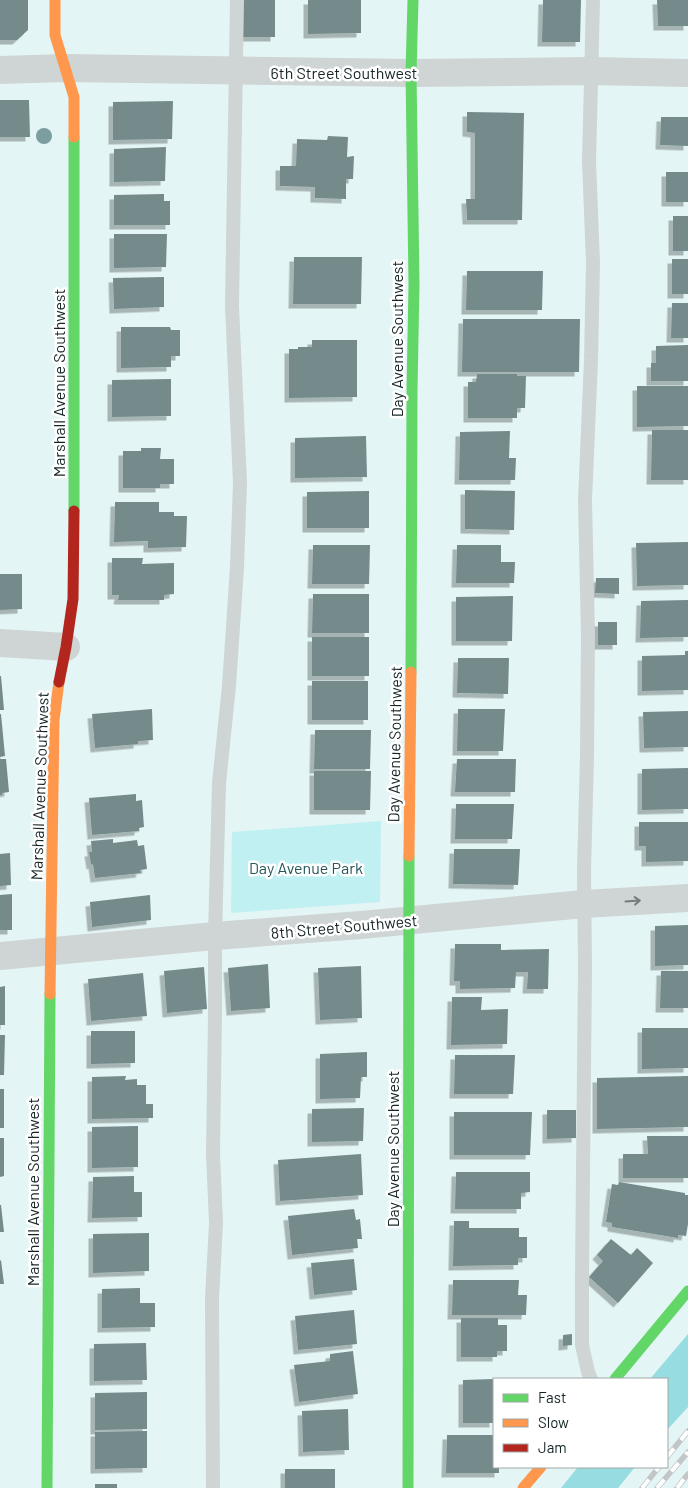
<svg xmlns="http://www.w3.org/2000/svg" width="688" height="1488" font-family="Barlow,sans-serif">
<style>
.green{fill:#c1f0f2}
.forest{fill:#97dce0}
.building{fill:#758a8b;filter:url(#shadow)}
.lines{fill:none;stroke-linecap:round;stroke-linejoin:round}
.lane{stroke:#cfd4d4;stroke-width:14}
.street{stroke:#cfd4d4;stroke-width:28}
.fast{stroke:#63d668;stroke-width:11}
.slow{stroke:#ff974d;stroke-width:11}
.jam{stroke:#b3261e;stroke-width:11}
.rail-casing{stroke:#c2c6c6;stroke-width:5.5}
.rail{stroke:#fff;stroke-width:4;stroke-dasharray:11;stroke-linecap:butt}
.tree{fill:#7c9ea0}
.oneway{stroke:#727c7c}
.labels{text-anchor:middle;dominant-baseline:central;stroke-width:5;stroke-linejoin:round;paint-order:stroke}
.street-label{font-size:16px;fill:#142324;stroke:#fff}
.park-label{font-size:16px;fill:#26575a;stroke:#fff}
</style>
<defs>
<filter id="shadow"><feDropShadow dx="-4.5" dy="4.5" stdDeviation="0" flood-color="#0004"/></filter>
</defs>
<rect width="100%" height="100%" fill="#e4f5f5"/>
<path class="green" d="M381 821 380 902 231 913 232 832Z"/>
<path class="forest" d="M688 1334V1407L667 1430V1379H650Z
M578 1467H635L618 1488H561Z"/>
<path class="building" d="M0 0H28V30L17 40H0Z
M242 0H275V37H242Z
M308 0H361V33L308 34Z
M543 0H581L580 42H542Z
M657 0H688V26H658Z
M0 100H29L30 137H0Z
M173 101 172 139 113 140V102Z
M467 112 524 113 522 220H467L466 199H475V133L467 132Z
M661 117H688V146L660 145Z
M328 136 348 137 347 157 354 156 353 179H346V199L315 198V187L280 186V166H296L297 139 327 140Z
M166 147 165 181 114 182V149Z
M666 172H688V202H666Z
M164 194V201H170V225H114V195Z
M673 216H688V251H673Z
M114 234H167L166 267 114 268Z
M294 257H362L361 304H293Z
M672 259H688V294H672Z
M467 271H543L542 310H466Z
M164 277V307L114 309 113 278Z
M672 303H688V338H671Z
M463 319H580L579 372H462Z
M121 327H170L171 330H180V356H171V367L121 368Z
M312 340H357V397L289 398V349H298V347H312Z
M688 345V381H651V363H656V346Z
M477 374H517V376H526L525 408H517V418H468V382H476Z
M171 379V416L112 417V380Z
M637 386H688V426L637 427Z
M652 430H688V480H651Z
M510 431 509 458H516L515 480H459L460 432Z
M366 436 367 477 295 478V438Z
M141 448H161L160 459H174V484H160V488H123V451H141Z
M465 490 515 491 514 530 465 529Z
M369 491V528H307V492Z
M115 502H159V512H174V516H187L186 547 148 548V541L114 542Z
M688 542V585L637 586 636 543Z
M313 545H370L369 584H312Z
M457 545H501V562H515L514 583H456Z
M112 558H143L142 564 174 563V594L164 595V600H118L119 595H112Z
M0 574H22V609L0 610Z
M596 578H619V594L595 593Z
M313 594H369V633H312Z
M513 596 512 641H456V597Z
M688 600V637L640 638 641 601Z
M598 622H617V645H598Z
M312 637H369V676H312Z
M685 651H688V690L642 691V656L685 655Z
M458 658H509L508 694 457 693Z
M0 676H1L4 710H0Z
M312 681H368V720H312Z
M152 709 153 740 138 741V744L95 748 92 714Z
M458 709H505L503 751H457Z
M688 711V747L644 748 643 712Z
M0 714H1L5 756 0 757Z
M315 730H371L370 769H314Z
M0 759H6L9 792 2 793V795H0Z
M457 759H516L515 792H455Z
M688 768V809L642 810V769Z
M314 771H371L370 810H314Z
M136 794V801L142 800 144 827 139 828V831L92 835 89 798Z
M456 804H514L512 839H455Z
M639 822H688V861L646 862V846H639Z
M113 839V843L137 840 138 846 144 845 147 869 140 870 141 873 95 878 93 864 91 865 89 852H92L91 841Z
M454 849H520L518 885 453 884Z
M10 853 11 885 0 886V854Z
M12 894V930H0V895Z
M150 895 151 920 92 927 90 902Z
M688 925V965L655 966V926Z
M455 944H501V950L549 949 548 989H527L528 972H516L515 988 460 989V981H454Z
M268 964 270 1008 231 1011 228 968Z
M361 966 362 1018 320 1020 318 968Z
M204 967 207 1009 167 1013 164 971Z
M661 971H688V1008H660Z
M143 973 147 1016 91 1021 88 979Z
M5 986V1025H0V987Z
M452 997H482L481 1010 508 1009 507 1044 451 1045Z
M642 1028H688V1068L642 1069Z
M91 1031H135V1063L91 1064Z
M0 1035H5L4 1075H0Z
M367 1052V1077H361L360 1098 320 1099V1054Z
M455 1055H515L513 1094H454Z
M126 1076 125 1080 137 1079V1085H146V1104H153V1118L92 1119V1077Z
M688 1076V1127L597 1129V1078Z
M0 1089H4V1128H0Z
M364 1108 363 1141 312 1142V1109Z
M547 1110H576V1138L547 1139Z
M454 1112H532L530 1155H454Z
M138 1126V1167L92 1168V1127Z
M647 1136H688V1178H623V1154H648Z
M0 1138H4V1176L0 1177Z
M361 1154 363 1195 280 1201 278 1160Z
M456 1172H530V1192L521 1193V1209H455Z
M134 1176V1192H142V1217L92 1218 93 1177Z
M619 1182 685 1193V1195H688V1224L686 1236 678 1235V1238L612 1227V1223L606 1222 612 1184 618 1185Z
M0 1205H1L4 1232H0Z
M354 1209 356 1220 360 1219 362 1239H357L358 1248 292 1255 288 1216Z
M454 1221H469V1228H519V1237H527V1258H518V1265L453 1266Z
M149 1233V1271L93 1273V1234Z
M611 1239 631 1255 637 1248 653 1263 618 1303 589 1277 603 1261 597 1255Z
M354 1259 357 1290 314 1295 311 1263Z
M1 1260 4 1284H0V1261Z
M453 1280H519L518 1295H527L526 1315H452Z
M140 1288V1303H155V1327L102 1328V1289Z
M354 1310 357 1344 298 1350 295 1316Z
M461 1318H498V1325H507V1351H497V1357H461Z
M572 1334V1345L563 1346V1335Z
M146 1343 147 1380 94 1381V1344Z
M353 1351 358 1394 299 1402 294 1365 330 1361V1354Z
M494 1379V1423H463V1380Z
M147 1392V1429L95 1430V1393Z
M348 1409 349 1450 303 1452 302 1411Z
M147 1431V1468L95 1469V1432Z
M447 1435H494V1467H499V1473H446Z
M285 1469H335V1488H285Z
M95 1484H117V1488H95Z"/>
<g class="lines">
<path class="lane" d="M591 1379 588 1372 582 1345V1275L585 968 584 871 587 756 588 635 585 500 591 360 593 263 589 161 593 0
M213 1488 212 1299 216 1223 213 1154 215 1014V936L219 783 229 686 237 567 240 483 232 306 237 0"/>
<path class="street" d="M0 70 65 68 411 73 591 71 688 73
M0 643 66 647
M0 956 215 936 361 925 584 904 688 898"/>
<path class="fast" d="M74 137V511
M411 672 412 390 414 284 411 73 413 0
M615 1379 688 1291
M47 1488 50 994
M408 1488 409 856"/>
<path class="slow" d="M55 0V35L74 97V137
M409 856 411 672
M50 994 54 720 59 682
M523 1488 541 1467"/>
<path class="jam" d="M59 682 66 647 73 599 74 511"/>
<defs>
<path id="rail" d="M667 1457 688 1431
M642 1488 659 1467
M657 1488 688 1452
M677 1488 688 1474"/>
</defs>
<use href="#rail" class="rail-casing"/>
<use href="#rail" class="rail"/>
</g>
<circle class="tree" cx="44" cy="136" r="8"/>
<defs><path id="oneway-shaft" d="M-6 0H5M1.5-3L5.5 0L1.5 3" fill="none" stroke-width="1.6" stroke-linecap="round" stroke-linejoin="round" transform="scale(1.25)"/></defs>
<use class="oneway" href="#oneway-shaft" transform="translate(633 901) rotate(-4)"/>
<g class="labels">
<g class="street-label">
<text x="344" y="72">6th Street Southwest</text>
<text transform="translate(396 339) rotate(-90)">Day Avenue Southwest</text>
<text transform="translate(58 383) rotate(-90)">Marshall Avenue Southwest</text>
<text transform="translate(394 744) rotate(-89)">Day Avenue Southwest</text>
<text transform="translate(39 786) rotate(-88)">Marshall Avenue Southwest</text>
<text transform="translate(344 926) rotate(-5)">8th Street Southwest</text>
<text transform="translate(392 1149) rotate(-90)">Day Avenue Southwest</text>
<text transform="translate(32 1192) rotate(-90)">Marshall Avenue Southwest</text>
</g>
<g class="park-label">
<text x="306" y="867">Day Avenue Park</text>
</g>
</g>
<rect x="493" y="1378" width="175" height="90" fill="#ffffff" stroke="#a1a7a7"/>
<rect x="503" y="1394" width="25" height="8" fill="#63d668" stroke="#a1a7a7"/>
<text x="538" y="1403" font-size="15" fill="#142324">Fast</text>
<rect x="503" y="1419" width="25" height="8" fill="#ff974d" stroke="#a1a7a7"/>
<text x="538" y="1428" font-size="15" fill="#142324">Slow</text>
<rect x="503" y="1444" width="25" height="8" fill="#b3261e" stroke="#a1a7a7"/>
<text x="538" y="1453" font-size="15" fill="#142324">Jam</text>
</svg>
